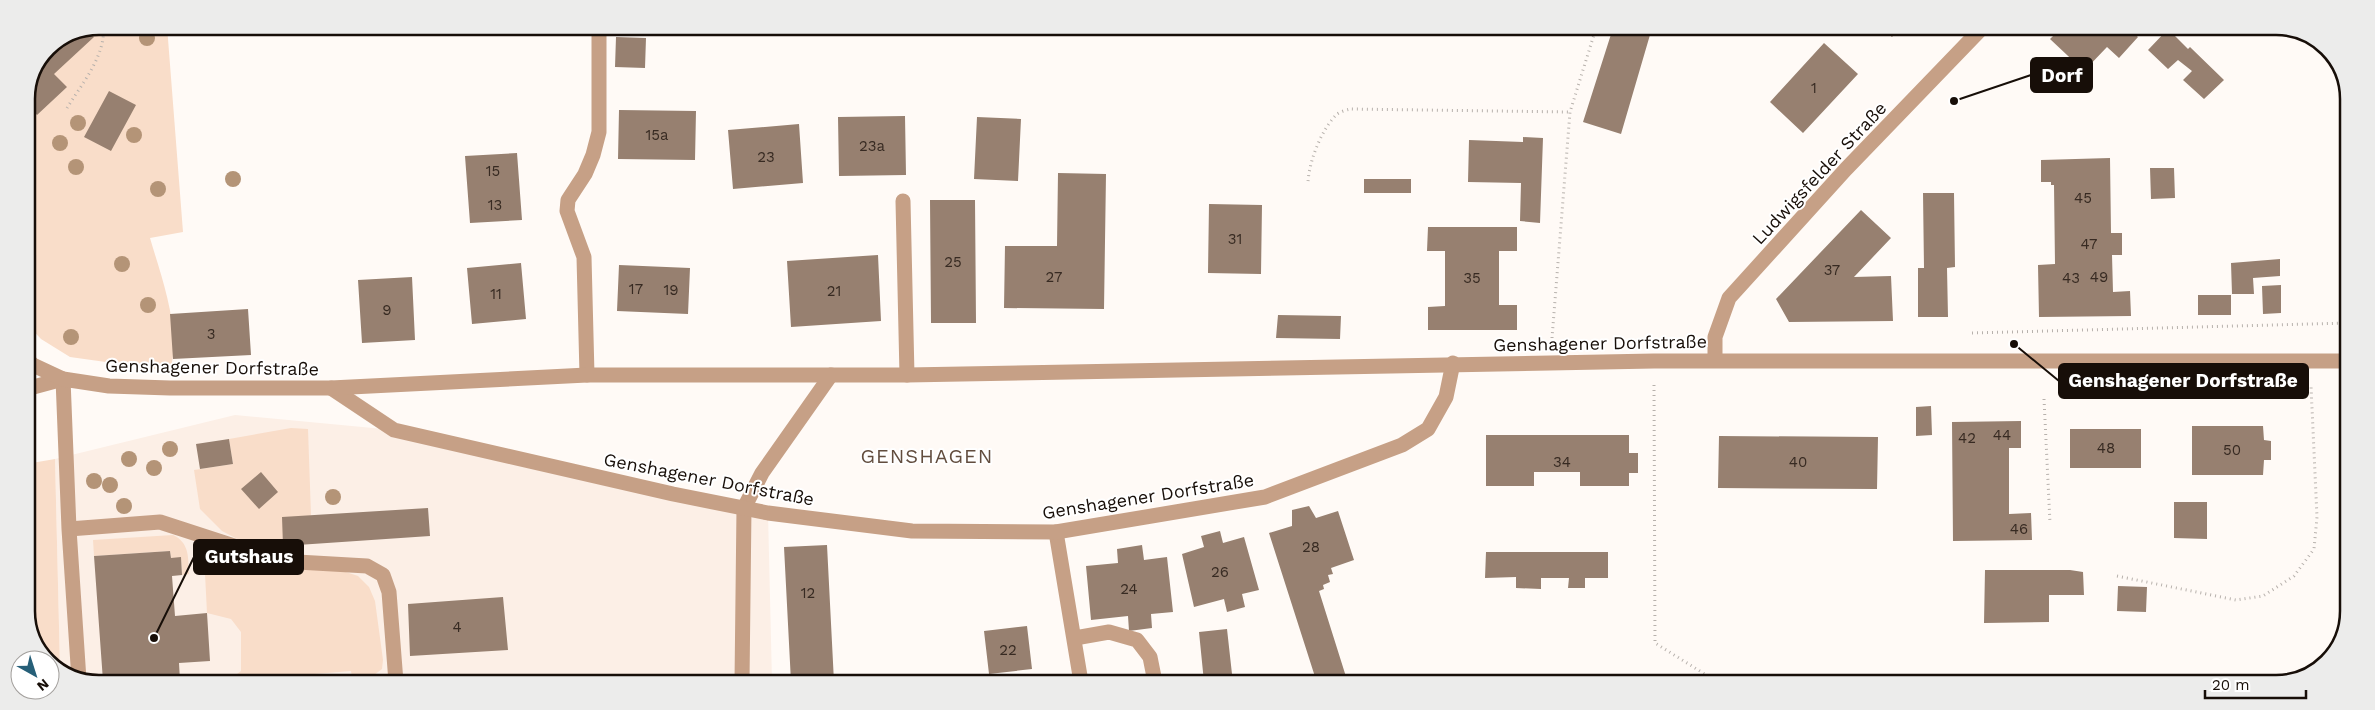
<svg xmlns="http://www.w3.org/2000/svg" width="2375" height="710" font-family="'Work Sans',sans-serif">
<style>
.built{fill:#fcefe6}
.green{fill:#f9ddc9}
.building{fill:#978070}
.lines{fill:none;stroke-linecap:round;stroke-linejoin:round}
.path{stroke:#b7b1ac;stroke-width:3;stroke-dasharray:1 4;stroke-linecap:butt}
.service{stroke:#c6a086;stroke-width:15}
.minor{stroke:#c6a086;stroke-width:15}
.tertiary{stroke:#c6a086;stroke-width:15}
.tree{fill:#b49477}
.labels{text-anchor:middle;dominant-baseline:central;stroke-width:4;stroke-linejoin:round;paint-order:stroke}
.number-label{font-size:15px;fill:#372a22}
.street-label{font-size:18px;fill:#170e08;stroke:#fff}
.quarter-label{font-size:20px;letter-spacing:1px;fill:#624d3e;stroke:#fff}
.rim{fill:none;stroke:#170e08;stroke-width:2.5}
.leader{fill:none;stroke:#170e08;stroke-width:2}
.callout-dot{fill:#170e08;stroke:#fff;stroke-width:2}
.callout{fill:#170e08;stroke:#170e08;stroke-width:2}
.callout-label{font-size:19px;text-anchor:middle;font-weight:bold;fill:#fff}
</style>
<rect width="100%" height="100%" fill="#fffaf6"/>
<path class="built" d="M235 415 394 430 768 513 772 682 80 681 60 668 55 459Z"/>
<path class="green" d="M99 26H167L183 232 150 238C161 276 182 331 170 371L70 357 41 339 26 323V99L48 47Z
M291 428 308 429 311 515 283 546 284 553 245 543 222 531 200 509 194 470 233 464 229 439Z
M55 459 60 668 41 656 26 616V464Z
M173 535C190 543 188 558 189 574L182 575 181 558H171L170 551 94 556 93 540Z
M204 554H230L272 566 343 571 358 576 369 587 375 601 383 660 382 669 374 675 352 677 351 671 228 681 241 671V632L231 619 207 613Z"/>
<path class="building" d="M1613 28H1652L1621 134 1583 122Z
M1882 28H1900L1892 37Z
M2060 29H2129L2138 37 2119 58 2107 47 2084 71 2050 39Z
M2168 29 2188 49 2190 47 2224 80 2204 99 2183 80 2192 71 2178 60 2168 69 2148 50Z
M88 31 94 37 54 74 67 87 37 115 26 103V99L33 91 30 89 48 47Z
M616 37 646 38 645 68 615 67Z
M1824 43 1858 74 1803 133 1770 102Z
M109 91 136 105 111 151 84 137Z
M619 110 696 111 695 160 618 159Z
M905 116 906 175 839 176 838 117Z
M977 117 1021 119 1018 181 974 179Z
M799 124 803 183 733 189 728 130Z
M1523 137 1543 138 1540 223 1520 221 1521 183 1468 182 1469 140 1523 142Z
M517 153 522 220 470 223 465 156Z
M2110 158 2111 233H2122V255H2112L2113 292 2130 291 2131 316 2039 317 2038 265 2055 264 2054 185H2051V182H2041V160Z
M2150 168H2174L2175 198 2151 199Z
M1058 173 1106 174 1104 309 1004 308 1005 246H1057Z
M1364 179H1411V193H1364Z
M1923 193H1954L1955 267 1947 268 1948 317H1918V268H1924Z
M930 200H975L976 323H931Z
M1209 204 1262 205 1261 274 1208 273Z
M1861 210 1891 238 1854 277 1891 276 1893 321 1789 322 1776 299Z
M1428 227H1517V251H1499V305H1517V330H1428V307L1445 306V251H1427Z
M878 255 881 321 791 327 787 261Z
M2280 259V276L2253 278 2254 294H2232L2231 263Z
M521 263 526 319 472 324 467 268Z
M619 265 690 268 688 314 617 311Z
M412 277 415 340 362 343 358 280Z
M2281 285V313L2263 314 2262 286Z
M2198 295H2231V315H2198Z
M248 309 251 355 173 359 170 314Z
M1278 315 1341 316 1340 339 1276 338Z
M1931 406 1932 435 1916 436V407Z
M2021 421V448H2009V514L2031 513 2032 540 1953 541 1952 422Z
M2192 426H2263L2264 440 2271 441V460H2264L2263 475H2192Z
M2070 429H2141V468H2070Z
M1486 435H1629V453H1638V473H1629V486H1580V472H1534V486H1486Z
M1719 436 1878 437 1877 489 1718 488Z
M229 439 233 464 200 469 196 444Z
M261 472 278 492 259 509 241 489Z
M2174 502H2207V539L2174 538Z
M1309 506 1316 518 1338 511 1354 560 1331 568 1333 574 1328 575 1330 582 1323 585 1324 589 1319 591 1348 683H1317L1269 533 1292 526V510Z
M428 508 430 536 283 546 282 517Z
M1220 531 1223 543 1244 537 1259 590 1242 594 1245 607 1227 612 1224 599 1194 607 1182 554 1204 547 1201 536Z
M827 545 834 682H791L784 547Z
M1142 545 1144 560 1167 557 1173 612 1151 614 1152 628 1129 631 1128 616 1091 620 1086 566 1118 563 1117 549Z
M170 551 171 558 181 557 182 575 172 576 175 616 207 613 210 661 179 663 180 681H103L94 556Z
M1486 552H1608V578H1585V588H1568L1569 578H1541V589L1516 588V577L1485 578Z
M1985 570H2070L2083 572 2084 595H2049V622L1984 623Z
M2118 586 2147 587 2146 612 2117 611Z
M503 597 508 650 410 656 408 604Z
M1027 626 1032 669 989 674 984 631Z
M1227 629 1233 683 1204 682 1199 632Z
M1404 675 1406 683H1382V682Z"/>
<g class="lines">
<path class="path" d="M67 108C81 85 107 54 103 26
M1308 181C1310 159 1321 131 1336 115 1339 112 1346 110 1350 109L1570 112
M1972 333 2348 323
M1552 338 1570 112 1596 28
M1654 385 1655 643 1719 683
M2044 399 2050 523
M2117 576 2236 600 2263 596 2294 576 2314 549 2317 517 2311 386"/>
<path class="service" d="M903 201 907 375
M587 375 584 257 567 211 568 200 585 174 593 155 599 132V27
M63 379 69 529 79 680
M69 529 160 522 280 561 367 566 383 575 389 592 396 682
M1056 532 1081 682
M1075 638 1109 632 1137 640 1150 657 1155 682
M742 682 744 508 762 473 831 375"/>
<path class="minor" d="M331 388 394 430 673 494 768 513 912 531 1056 532 1265 497 1402 445 1428 429 1446 397 1453 363
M26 389 63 379"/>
<path class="tertiary" d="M26 358 33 365 63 379 109 386 170 388H331L587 375H907L1654 361H2347
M1715 360V337L1729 298 1846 169 1982 28"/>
</g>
<g class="tree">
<circle cx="147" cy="38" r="8"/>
<circle cx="78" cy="123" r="8"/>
<circle cx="134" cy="135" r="8"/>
<circle cx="60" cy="143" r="8"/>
<circle cx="76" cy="167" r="8"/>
<circle cx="233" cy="179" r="8"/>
<circle cx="158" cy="189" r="8"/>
<circle cx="122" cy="264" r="8"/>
<circle cx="148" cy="305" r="8"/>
<circle cx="71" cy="337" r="8"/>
<circle cx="170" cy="449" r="8"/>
<circle cx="129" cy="459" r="8"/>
<circle cx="154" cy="468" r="8"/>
<circle cx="94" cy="481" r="8"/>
<circle cx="110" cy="485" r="8"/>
<circle cx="333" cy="497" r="8"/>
<circle cx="124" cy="506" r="8"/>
</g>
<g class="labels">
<g class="number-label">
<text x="1814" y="88">1</text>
<text x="657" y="135">15a</text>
<text x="872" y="146">23a</text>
<text x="766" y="157">23</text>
<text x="493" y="171">15</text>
<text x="2083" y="198">45</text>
<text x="495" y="205">13</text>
<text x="1235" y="239">31</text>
<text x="2089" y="244">47</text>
<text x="953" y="262">25</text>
<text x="1832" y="270">37</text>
<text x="1054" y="277">27</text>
<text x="2099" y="277">49</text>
<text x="1472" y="278">35</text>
<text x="2071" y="278">43</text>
<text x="636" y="289">17</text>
<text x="671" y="290">19</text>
<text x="834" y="291">21</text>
<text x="496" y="294">11</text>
<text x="387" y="310">9</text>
<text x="211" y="334">3</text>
<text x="2002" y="435">44</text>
<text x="1967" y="438">42</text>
<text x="2106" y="448">48</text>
<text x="2232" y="450">50</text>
<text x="1562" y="462">34</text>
<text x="1798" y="462">40</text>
<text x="2019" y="529">46</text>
<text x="1311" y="547">28</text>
<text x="1220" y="572">26</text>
<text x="1129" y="589">24</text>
<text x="808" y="593">12</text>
<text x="457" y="627">4</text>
<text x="1008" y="650">22</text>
</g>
<g class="street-label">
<text transform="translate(1819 173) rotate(-47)">Ludwigsfelder Straße</text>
<text transform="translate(1600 343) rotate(-1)">Genshagener Dorfstraße</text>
<text transform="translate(212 367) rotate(1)">Genshagener Dorfstraße</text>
<text transform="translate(709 479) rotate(11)">Genshagener Dorfstraße</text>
<text transform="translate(1148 496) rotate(-9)">Genshagener Dorfstraße</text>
</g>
<g class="quarter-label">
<text x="927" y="456">GENSHAGEN</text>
</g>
</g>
<path d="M0 0H2375V710H0ZM99 35H2276A64 64 0 0 1 2340 99V611A64 64 0 0 1 2276 675H99A64 64 0 0 1 35 611V99A64 64 0 0 1 99 35Z" fill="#ececeb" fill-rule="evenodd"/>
<path class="rim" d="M99 35H2276A64 64 0 0 1 2340 99V611A64 64 0 0 1 2276 675H99A64 64 0 0 1 35 611V99A64 64 0 0 1 99 35Z"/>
<path class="leader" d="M1954 101L2031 75M2014 344L2059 381M154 638L194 557"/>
<g class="callout-dot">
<circle cx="1954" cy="101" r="5"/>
<circle cx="2014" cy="344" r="5"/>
<circle cx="154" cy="638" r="5"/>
</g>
<g class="callout">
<rect x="2031" y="58" width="61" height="34" rx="5"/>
<rect x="2059" y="364" width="249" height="34" rx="5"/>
<rect x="194" y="540" width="109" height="34" rx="5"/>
</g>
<g class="callout-label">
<text x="2062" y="82">Dorf</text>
<text x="2183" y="387">Genshagener Dorfstraße</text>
<text x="249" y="563">Gutshaus</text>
</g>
<g transform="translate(35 675) rotate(141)"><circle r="24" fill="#ffffff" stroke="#a29f9c"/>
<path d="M0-4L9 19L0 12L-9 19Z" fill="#265f78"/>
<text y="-8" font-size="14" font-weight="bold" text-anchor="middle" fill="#170e08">N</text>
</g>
<path d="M2205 690v8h101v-8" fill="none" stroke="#170e08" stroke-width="2.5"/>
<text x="2212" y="690" font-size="15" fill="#170e08" stroke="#ffffff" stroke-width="4" paint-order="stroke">20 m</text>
</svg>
